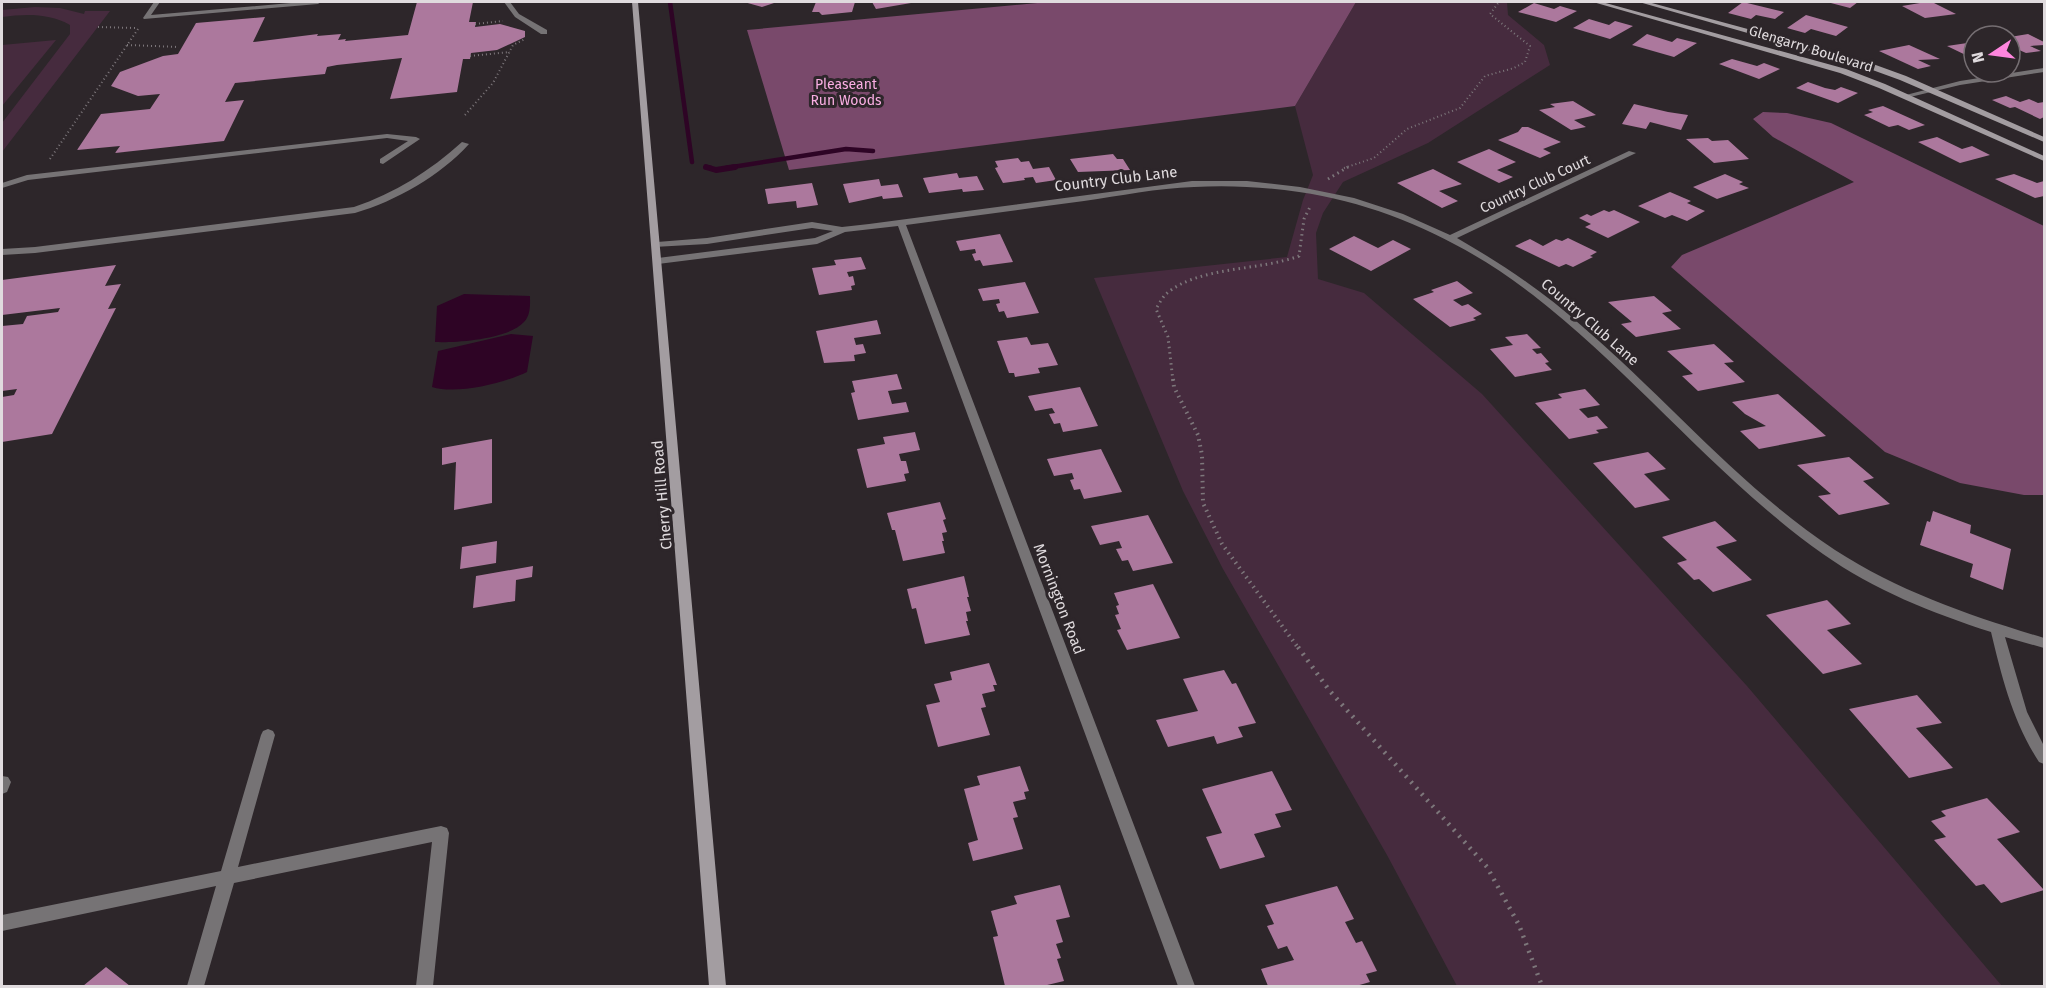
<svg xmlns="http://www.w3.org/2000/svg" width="2046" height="988" font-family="'Fira Sans',sans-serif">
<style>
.green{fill:#462b3e}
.forest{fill:#79496b}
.water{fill:#2e0425}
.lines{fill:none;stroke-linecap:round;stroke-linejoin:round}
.stream-far1{stroke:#2e0425;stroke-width:4.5}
.stream{stroke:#2e0425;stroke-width:6}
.building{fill:#ac789d}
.path-far3{stroke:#7d777b;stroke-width:2;stroke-dasharray:1 3;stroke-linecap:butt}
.path-far2{stroke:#7d777b;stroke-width:3;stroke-dasharray:1.5 4;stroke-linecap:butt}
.path-far1{stroke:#7d777b;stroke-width:4;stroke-dasharray:1.5 4.5;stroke-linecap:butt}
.path{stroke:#7d777b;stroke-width:4.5;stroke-dasharray:2 6;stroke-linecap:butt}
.lane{fill:#767375;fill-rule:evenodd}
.street{fill:#767375;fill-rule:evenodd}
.secondary{fill:#a39da1;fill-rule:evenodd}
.labels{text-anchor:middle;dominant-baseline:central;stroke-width:6;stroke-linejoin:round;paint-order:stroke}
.far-street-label{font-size:14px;fill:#e0dbde;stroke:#2d262a}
.far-park-label{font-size:14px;fill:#faaee3;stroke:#2d262a}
.street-label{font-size:15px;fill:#e0dbde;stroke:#2d262a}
</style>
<rect width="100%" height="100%" fill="#2d262a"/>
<path class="green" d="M1356 2H1507L1508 15 1544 45 1550 65 1428 143 1343 182 1323 213 1316 233 1318 279 1364 293 1482 394 1747 686 2002 986H1457L1387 855 1223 569 1183 491 1094 278 1287 257 1303 200 1313 175 1295 106Z
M35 7 60 8 84 14 85 11H110L2 152V123L70 34V25C49 13 25 14 2 17V10Z
M56 40 2 106V45Z"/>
<path class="forest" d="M1048 2H1356L1295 106 789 170 747 30Z
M1763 112 1787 113 1831 123 2044 226V495H2024L1960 483 1885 452 1671 267 1682 255 1854 182 1773 137 1753 119Z"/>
<path class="water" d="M464 294 530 296C530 304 531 315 524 322 509 339 456 343 435 342L437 306Z
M511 334 533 336 527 372C504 383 457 395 432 387L438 351Z"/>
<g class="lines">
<path class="stream-far1" d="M670 2 692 162
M706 167 711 168
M726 168 846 149 873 151"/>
<path class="stream" d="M706 167 716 170 735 167"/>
</g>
<path class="building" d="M417 2H473L469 22H476L475 27 500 24 525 31V37L497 50 471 53 470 59H463L457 92 390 99 402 58 337 65 327 67 325 74 235 83 225 102 244 100 224 141 115 153 120 146 77 150 101 114 150 109 160 94 138 96 111 86 120 72 163 56 178 54 196 23 265 17 253 42 318 34 317 36 341 34 338 40 346 39 345 41 408 35Z
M744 2H777L762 7Z
M816 2H855L852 12 822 15 819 12H812Z
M872 2H911V3L876 9Z
M1743 2 1784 12 1775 19 1756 15 1751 19 1728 13Z
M1827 2H1858L1850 8Z
M1916 2H1932L1956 14 1925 18 1902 6 1920 3Z
M1534 3 1554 9 1560 6 1577 11 1556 22 1518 12Z
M1806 15 1848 27 1836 36 1811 29 1805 33 1787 28Z
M1589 19 1609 25 1615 21 1633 26 1610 39 1573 28Z
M1647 34 1672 42 1677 38 1697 43 1674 57 1632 45Z
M2028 34 2044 42V45L2030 46 2041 51 2026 53 2010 46V37Z
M1974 42V59L1947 46Z
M1909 45 1940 59 1918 60 1931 66 1918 69 1879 51Z
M1732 59 1757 66 1764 63 1780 69 1759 79 1719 64Z
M1808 82 1825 88 1835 90 1841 87 1858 93 1838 103 1796 88Z
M2006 96 2020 102 2029 99 2038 103 2044 102V117L2040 119 2015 107 2010 108 1992 100Z
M1573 101 1596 115 1574 120 1586 127 1571 130 1539 110 1555 107 1550 104Z
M1634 104 1668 112 1688 115 1681 130 1650 122 1646 129 1622 124Z
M1883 106 1925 125 1909 130 1898 125 1889 127 1864 115 1873 112 1868 110Z
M1522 127H1528L1561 142 1543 149 1551 153 1540 158 1498 140 1518 132Z
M1937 137 1962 149 1972 146 1990 155 1960 163 1918 142Z
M1708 138 1712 141 1728 140 1749 159 1714 163 1686 139Z
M1489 149 1516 162 1497 170 1513 177 1499 183 1457 162Z
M1113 154 1117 159H1123L1130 170 1078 172 1070 159Z
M1018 158 1021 162 1029 161 1033 169 1049 167 1056 180 1036 183 1033 177 1024 178 1025 180 1003 183 995 168 998 167 995 161Z
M1433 169 1462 184 1439 191 1458 201 1442 208 1397 183Z
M957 173 959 178 977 176 984 190 963 192 962 189 929 193 923 178Z
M1725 174 1743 182 1739 184 1749 188 1717 199 1693 187Z
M2014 174 2037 183 2044 181V196L2035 198 1995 179Z
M879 179 881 186 898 184 903 197 883 199 882 196 849 203 843 184Z
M812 183 818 205 797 208 796 201 768 204 765 189Z
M1670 192 1691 201 1687 203 1705 211 1687 221 1672 215 1665 218 1638 206Z
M1604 210 1609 212 1614 210 1640 222 1608 238 1585 227 1591 224 1579 218 1587 214 1591 216Z
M1000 234 1013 262 983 266 980 260 975 261 972 254 976 253 975 249 960 251 956 241Z
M1354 236 1378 248 1393 240 1411 249 1371 271 1329 249Z
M1568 238 1597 252 1590 256 1593 257 1573 267 1566 264 1559 267 1515 246 1530 239 1543 246 1556 239 1562 241Z
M861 257 866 269 847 272 849 277 853 276 855 285 851 286 852 290 819 295 812 268 836 265 834 260Z
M116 265 105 286 121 284 108 309 116 308 52 434 2 442V397L14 395 17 389 2 391V326L23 324 27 316 58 312 60 308 2 315V280Z
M1457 281 1473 293 1453 300 1462 306 1468 304 1482 314 1473 318 1476 320 1450 327 1413 299 1434 292 1431 290Z
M1025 282 1039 313 1007 318 1004 311 999 312 996 304 1000 303 999 299 983 301 978 289Z
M1654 296 1672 311 1662 313 1681 329 1636 337 1621 324 1632 322 1608 302Z
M877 320 881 334 854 338 856 345 863 344 866 353 854 355 855 361 824 363 816 331Z
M1527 334 1541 348 1532 349 1537 354 1541 353 1549 362 1545 363 1552 370 1515 377 1490 349 1513 345 1505 337Z
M1027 337 1031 345 1048 343 1058 365 1038 368 1040 373 1015 377 1014 373H1009L997 341Z
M1714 344 1734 362 1724 363 1745 382 1698 391 1682 376 1693 374 1667 351Z
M897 374 902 389 888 391 892 404 906 402 909 412 858 420 851 393 855 392 852 381Z
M1080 387 1098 426 1063 432 1060 423 1054 424 1049 414 1055 413 1052 408 1035 411 1028 396Z
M1585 389 1600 405 1579 409 1588 418 1597 416 1608 428 1596 430 1599 433 1569 439 1535 403 1562 398 1558 394Z
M1778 394 1826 436 1759 449 1740 431 1766 426 1745 414 1732 402Z
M915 432 920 450 899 454 901 461H906L909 473 904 474 906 481 867 488 857 449 885 444 883 437Z
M492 439V503L454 510 456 462 442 465V448Z
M1101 449 1122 492 1084 499 1080 489 1074 490 1070 480 1074 479 1072 473 1054 476 1047 459Z
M1648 452 1666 469 1644 474 1670 500 1635 508 1593 463Z
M1849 457 1874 478 1863 481 1890 504 1839 515 1818 496 1831 494 1797 465Z
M940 502 946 519 943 520 947 532 942 533 944 541H942L945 553 903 561 895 530H892L887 513Z
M1933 511 1971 525 1970 533 2011 549 2003 590 1970 577 1973 564 1920 545 1927 521 1930 522Z
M1148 515 1173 563 1133 571 1128 560 1122 561 1116 549 1122 548 1119 541 1100 545 1091 526Z
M1715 521 1737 541 1716 547 1752 580 1713 592 1699 579 1694 580 1677 563 1687 560 1662 537Z
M497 541 496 563 460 569 462 547Z
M533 566 532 577 516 580 515 601 473 608 476 576Z
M964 576 969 597H967L971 611 966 612 968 621H966L970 635 925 644 916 608 912 609 907 589Z
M1153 584 1180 638 1127 650 1117 630 1121 629 1115 615 1119 614 1116 606 1119 605 1114 593Z
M1827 600 1851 624 1827 630 1862 664 1823 674 1766 615Z
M989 663 997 685H993L995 691 982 694 986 707 981 708 990 735 938 747 926 705 940 702 934 684 952 680 950 672Z
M1224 670 1232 684 1236 683 1256 723 1238 727 1243 737 1217 744 1214 736 1168 747 1156 720 1198 711 1183 679Z
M1917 695 1942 723 1916 728 1953 768 1909 778 1849 709Z
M1020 766 1029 791 1024 792 1026 799 1013 802 1018 817 1013 818 1023 849 973 861 968 843 978 840 964 789 980 785 977 776Z
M1272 771 1292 810 1275 814 1281 827 1254 834 1265 857 1220 869 1206 837 1222 833 1202 789Z
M1987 798 2020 832 1997 839 2044 890 2001 903 1984 884 1976 886 1934 840 1946 837 1931 821 1946 816 1941 811Z
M1060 885 1070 917 1056 920 1063 942 1056 944 1061 958 1057 959 1064 981 1043 986H1005L993 937 998 936 991 911 1017 904 1014 896Z
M1337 886 1354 919 1345 922 1356 943 1362 941 1377 971 1366 974 1370 982 1356 986H1268L1261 969 1294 960 1287 946 1278 949 1267 926 1274 924 1265 905Z
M106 967 130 986H83Z"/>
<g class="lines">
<path class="path-far3" d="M475 24 503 21
M98 27 135 28
M127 45 179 47
M470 56 510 52
M465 115 493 83 513 45 525 39
M50 159 138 29
M1344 168 1374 158 1407 129 1460 108 1485 76 1514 68 1525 62 1530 46 1490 14 1499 2"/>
<path class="path-far2" d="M1328 179 1348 167
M1173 381 1168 337 1156 309C1159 304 1162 298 1166 294 1198 266 1260 271 1299 256L1304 219 1311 205"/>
<path class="path-far1" d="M1173 379 1174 387 1198 435 1202 455 1203 503 1222 544 1299 649"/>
<path class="path" d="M1298 647 1329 690 1487 867 1519 925 1542 986"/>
<path class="lane" d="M154 2H160L151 15 302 2H321L318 4 144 19 143 18Z
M504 2H510L519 14 547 30V34H541L515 17Z
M387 134 416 137 420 139 383 164 380 163V159L408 141 387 138 28 180 2 188V183L27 175Z
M462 142 469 144C440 176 396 201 355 213L35 253 2 255V249L35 247 354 207C395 193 430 171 462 142Z
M268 729 273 731 275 735 238 867 441 826 447 828 449 833 433 986H416L432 842 234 883 204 986H187L216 886 2 931V915L221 871 261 735 263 731Z
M2 776 8 777 11 782 7 792 2 794Z"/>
<path class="street" d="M2044 68V72L1960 85 1906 98 1902 96 1960 81Z
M1629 151 1636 153 1457 238C1502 264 1544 292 1583 327 1668 400 1741 488 1835 550 1900 592 1971 616 2044 638V648L2005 637 2027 712 2044 746V764L2039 762C2013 722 2002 678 1991 632 1932 613 1874 590 1823 554 1717 479 1636 375 1533 295 1466 243 1384 204 1299 192 1264 187 1229 185 1194 187 1157 188 1120 196 1084 201 1025 209 965 217 906 225L1195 986H1178L898 226 845 232 817 244 658 264 653 261 658 258 815 238 833 231 812 228 707 244 654 247 652 245 657 242 707 238 812 222 842 227 869 224 1192 181H1247L1300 187 1354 198 1403 214 1450 235Z"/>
<path class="secondary" d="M632 2H638L726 986H709Z
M1593 2H1602L1846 69 1885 84 2044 156V161L1879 88 1840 73Z
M1639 2H1648L1862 60 1906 76 2044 137V142L1900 80 1856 64Z"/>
</g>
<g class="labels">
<g class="far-street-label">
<text transform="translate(1811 49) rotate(17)">Glengarry Boulevard</text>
<text transform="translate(1535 184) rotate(-25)">Country Club Court</text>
</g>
<g class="far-park-label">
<text x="846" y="84">Pleaseant<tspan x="846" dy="16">Run Woods</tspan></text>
</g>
<g class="street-label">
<text transform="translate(1116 179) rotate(-7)">Country Club Lane</text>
<text transform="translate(1590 322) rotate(41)">Country Club Lane</text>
<text transform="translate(662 495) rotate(-95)">Cherry Hill Road</text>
<text transform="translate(1059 599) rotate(69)">Mornington Road</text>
</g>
</g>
<rect width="2046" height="988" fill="none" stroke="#e0dbde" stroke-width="6"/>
<g transform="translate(1992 54) rotate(257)"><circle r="28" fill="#2d262a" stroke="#756e72" stroke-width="1.5"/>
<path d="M0-4.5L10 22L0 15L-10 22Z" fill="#ff85de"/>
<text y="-9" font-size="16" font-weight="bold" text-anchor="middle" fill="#e0dbde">N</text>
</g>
</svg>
